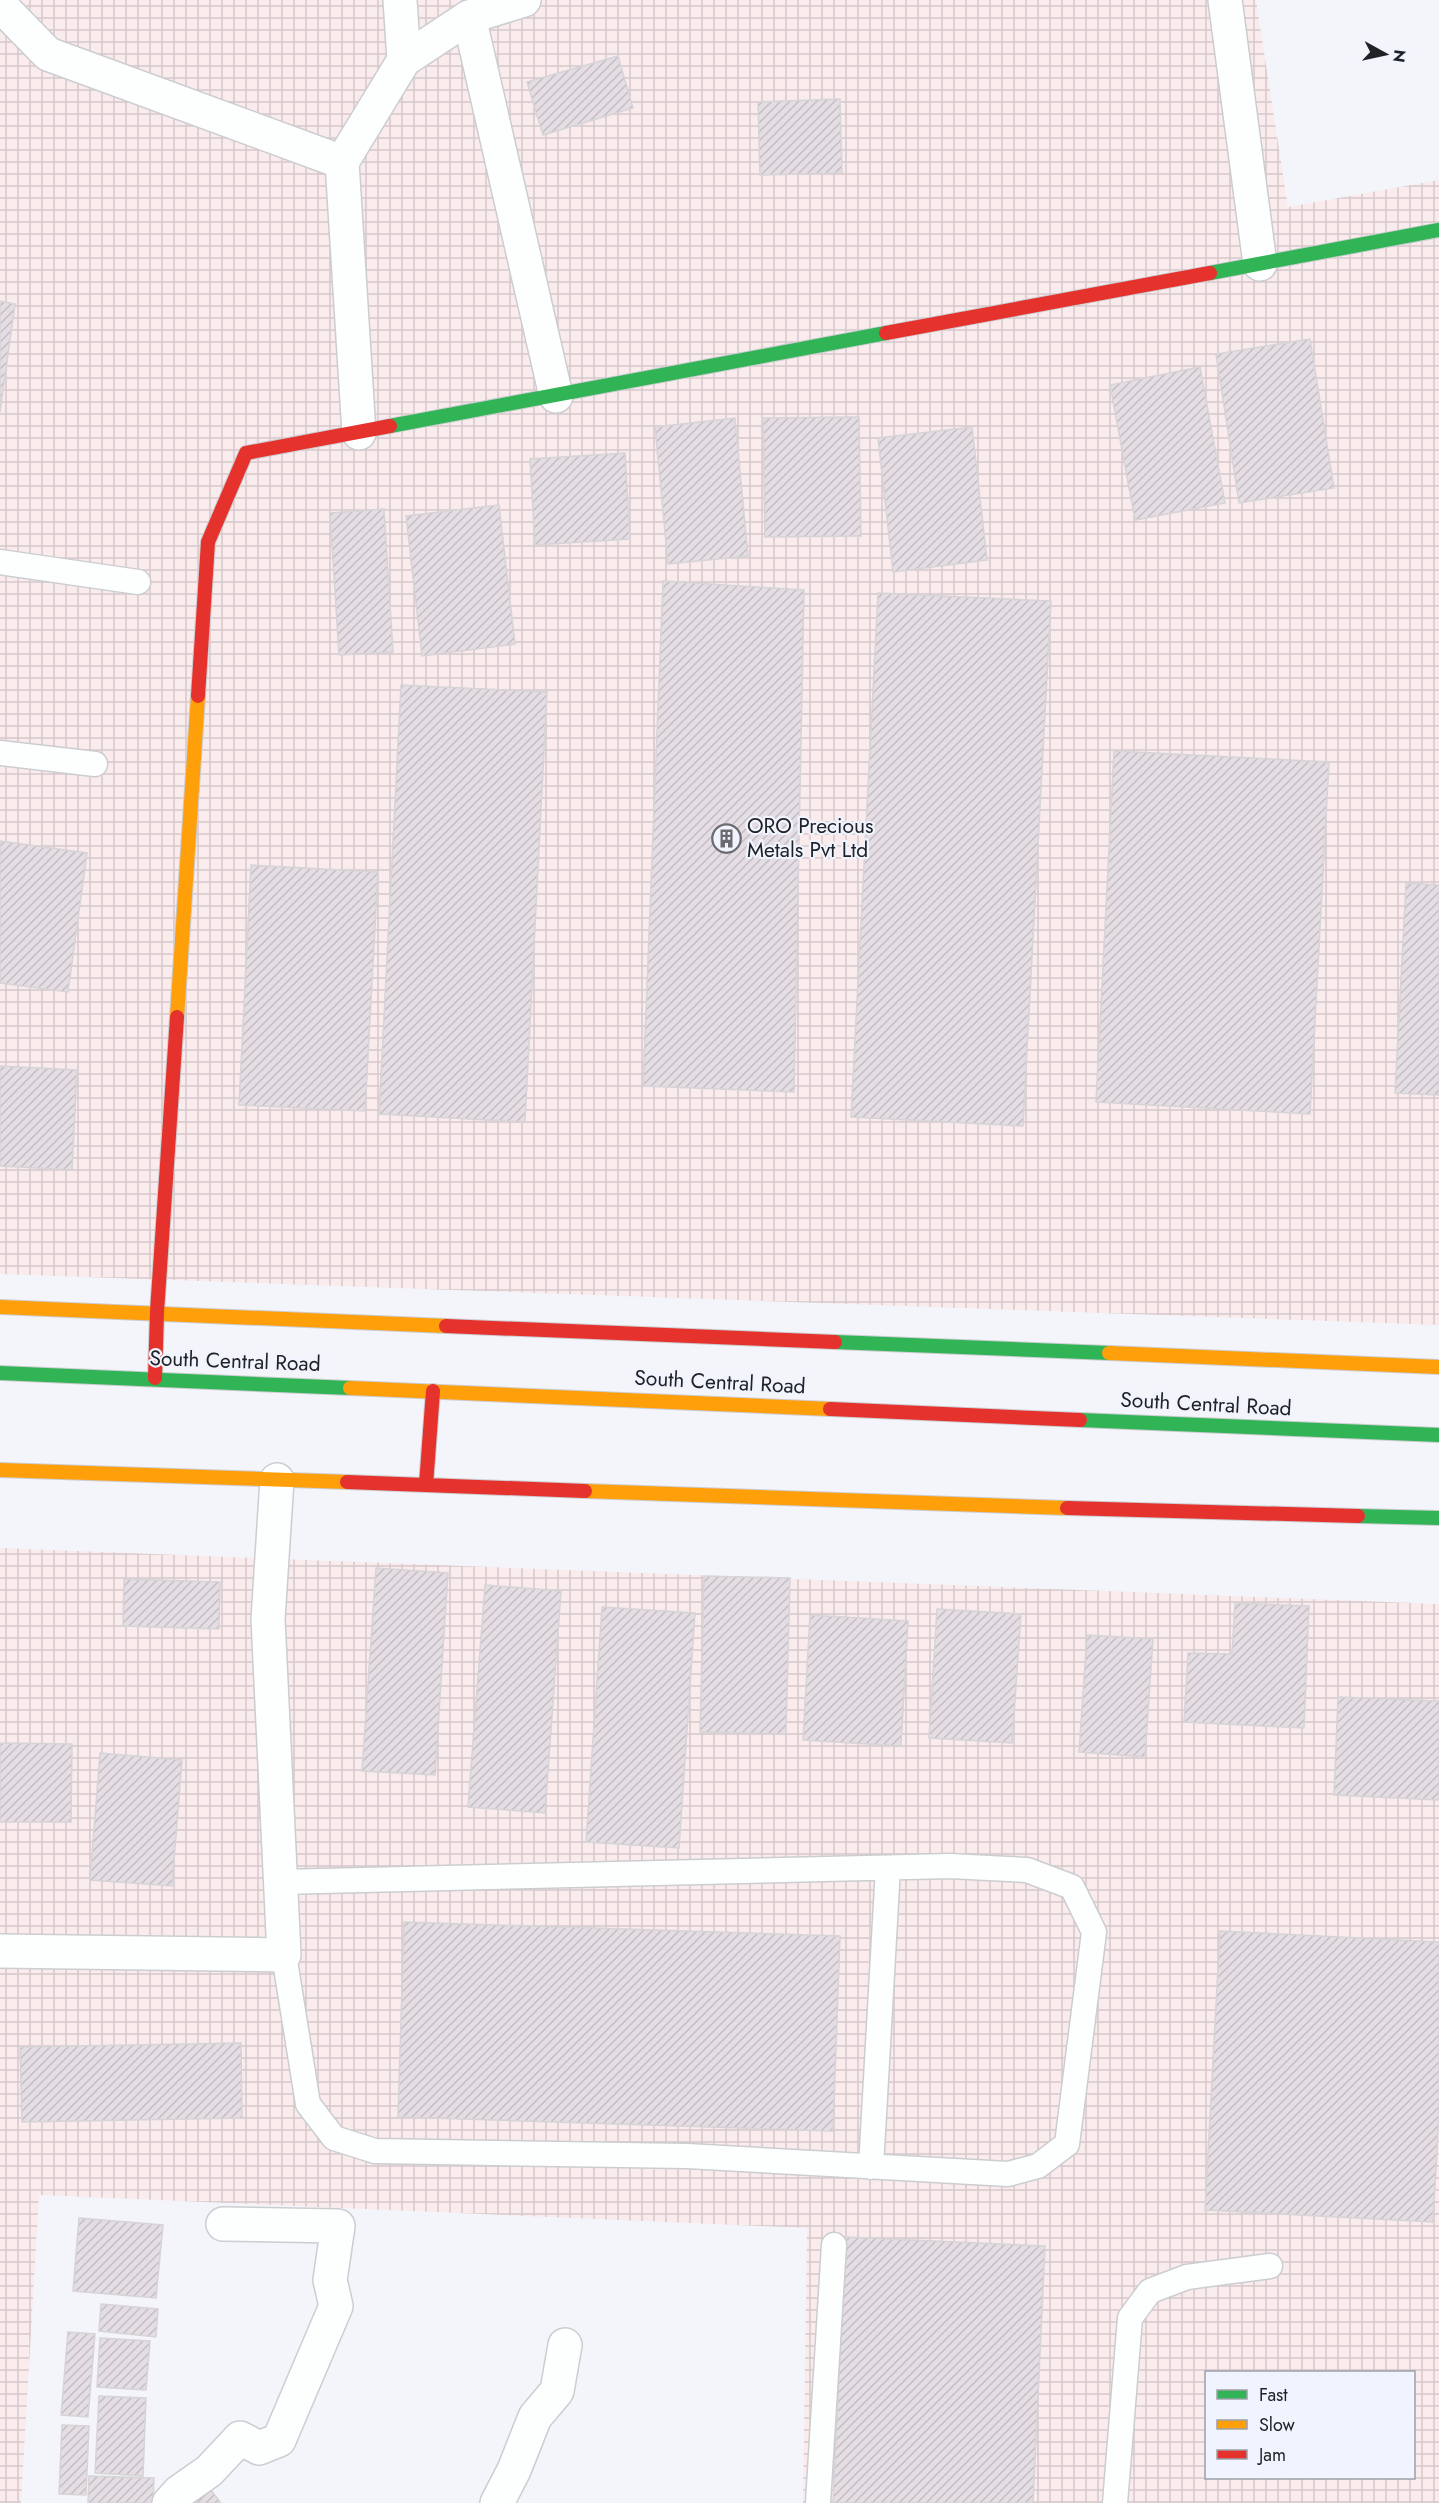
<svg xmlns="http://www.w3.org/2000/svg" width="1439" height="2503" font-family="Jost,sans-serif">
<style>
.industrial{fill:url(#industrial-grid);fill-rule:evenodd}
.building{fill:url(#building-hatch);stroke:#d6d4d7;stroke-width:1.5}
.lines{fill:none;stroke-linecap:round;stroke-linejoin:round}
.lane-casing{stroke:#cccdd1;stroke-width:27}
.street-casing{stroke:#cccdd1;stroke-width:36}
.fast-casing{stroke:#cccdd1;stroke-width:16}
.slow-casing{stroke:#cccdd1;stroke-width:16}
.jam-casing{stroke:#cccdd1;stroke-width:16}
.lane{stroke:#fdfefe;stroke-width:24}
.street{stroke:#fdfefe;stroke-width:33}
.fast{stroke:#30b455;stroke-width:14}
.slow{stroke:#ff9f0a;stroke-width:14}
.jam{stroke:#e5322d;stroke-width:14}
.labels{text-anchor:middle;dominant-baseline:central;stroke-width:4.5;stroke-linejoin:round;paint-order:stroke}
.poi-label{font-size:21px;fill:#212226;stroke:#f0f4fe;text-anchor:start}
.street-label{font-size:21px;fill:#212226;stroke:#f0f4fe}
</style>
<defs>
<pattern id="industrial-grid" width="8" height="8" patternUnits="userSpaceOnUse" patternTransform="scale(1.5)"><rect width="8" height="8" fill="#faebed"/><path d="M0 4h8M4 0v8" fill="none" stroke="#d6c9cb"/></pattern>
<pattern id="building-hatch" width="6" height="6" patternUnits="userSpaceOnUse" patternTransform="scale(1.5)"><rect width="6" height="6" fill="#e5dde4"/><path d="M-1 1l2-2M0 6l6-6M5 7l2-2" fill="none" stroke="#c4bdc3"/></pattern>
</defs>
<rect width="100%" height="100%" fill="#f4f5fa"/>
<path class="industrial" d="M0 0H1256L1288 207 1439 180V1325L0 1274Z
M0 1548 1439 1604V2503H803L807 2228 39 2195 21 2503H0ZM1206 2372H1414V2478H1206Z"/>
<path class="building" d="M618 56 633 108 543 135 527 82Z
M840 99 842 173 760 175 758 102Z
M0 301 15 304 0 412Z
M1310 339 1334 488 1239 503 1216 354Z
M1200 367 1225 503 1135 520 1110 385Z
M859 417 861 536 765 537 763 418Z
M735 418 748 556 668 564 655 427Z
M972 427 987 560 893 572 878 438Z
M625 453 630 539 535 545 530 459Z
M499 505 515 644 422 656 406 516Z
M384 509 393 652 339 655 330 513Z
M663 581 804 590 794 1092 643 1086Z
M878 593 1051 601 1023 1126 851 1117Z
M401 685 547 692 525 1122 379 1114Z
M1114 751 1329 762 1310 1114 1096 1102Z
M0 841 87 853 68 992 0 983Z
M251 865 378 872 365 1111 239 1105Z
M1406 883 1439 885V1095L1395 1093Z
M0 1066 77 1070 72 1170 0 1166Z
M376 1568 448 1573 435 1775 362 1771Z
M704 1576 790 1578 786 1734 700 1732Z
M124 1579 220 1582 219 1629 123 1626Z
M485 1585 561 1591 545 1813 468 1807Z
M1235 1603 1309 1606 1304 1728 1184 1722 1188 1653 1232 1654Z
M602 1607 695 1613 679 1848 586 1842Z
M937 1609 1021 1614 1012 1743 929 1738Z
M810 1615 908 1621 901 1746 803 1740Z
M1087 1635 1153 1639 1145 1757 1079 1752Z
M1338 1697 1439 1701V1800L1334 1795Z
M0 1743 72 1744 71 1822H0Z
M100 1753 182 1760 172 1886 90 1880Z
M404 1922 840 1936 833 2131 398 2117Z
M1220 1931 1439 1942V2114L1433 2222 1205 2210Z
M241 2043 242 2118 22 2122 20 2047Z
M79 2218 163 2225 156 2298 73 2291Z
M845 2237 1045 2246 1033 2503H833Z
M101 2304 158 2309 156 2337 99 2331Z
M68 2332 95 2334 88 2417 61 2415Z
M100 2338 150 2341 146 2390 97 2387Z
M99 2396 146 2398 143 2476 95 2473Z
M62 2425 89 2426 86 2495 59 2494Z
M89 2476 154 2478 153 2503H88Z
M210 2489 221 2503H194Z"/>
<g class="lines">
<defs>
<path id="lane" d="M0 562 138 582
M0 753 95 764
M279 1882 950 1866 1027 1870 1072 1887 1094 1932 1067 2144 1038 2166 1008 2174 687 2156 375 2151 334 2138 308 2104 284 1955
M871 2167 888 1868
M818 2503 834 2245
M1115 2503 1130 2318 1150 2291 1187 2277 1270 2266"/>
<path id="street" d="M400 0 404 60
M1225 0 1260 264
M0 5 48 54 342 162
M469 17 524 0
M359 433 342 162 404 60 469 17 556 396
M0 1951 284 1955 268 1619 277 1480
M169 2503 179 2492 209 2471 240 2438 259 2448 279 2440 336 2306 330 2280 338 2226 223 2224
M497 2503 514 2470 535 2417 557 2391 565 2345"/>
<path id="fast" d="M1210 273 1439 230
M390 426 886 333
M835 1342 1109 1353
M0 1373 350 1388
M1080 1420 1439 1435
M1358 1516 1439 1518"/>
<path id="slow" d="M177 1017 198 696
M0 1307 446 1326
M1109 1353 1439 1367
M350 1388 830 1409
M0 1470 347 1482
M585 1491 1067 1508"/>
<path id="jam" d="M886 333 1210 273
M198 696 208 542 246 453 390 426
M446 1326 835 1342
M155 1378 157 1312 177 1017
M830 1409 1080 1420
M347 1482 585 1491
M426 1485 433 1391
M1067 1508 1358 1516"/>
</defs>
<use href="#lane" class="lane-casing"/>
<use href="#street" class="street-casing"/>
<use href="#fast" class="fast-casing"/>
<use href="#slow" class="slow-casing"/>
<use href="#jam" class="jam-casing"/>
<use href="#lane" class="lane"/>
<use href="#street" class="street"/>
<use href="#fast" class="fast"/>
<use href="#slow" class="slow"/>
<use href="#jam" class="jam"/>
</g>
<defs>
<symbol id="building-ring" viewBox="-11 -11 22 22"><circle r="9.5" fill="#f0f4fe" stroke="#6b6c70" stroke-width="1.5"/><path d="M-4-6H4V6H1V3H-1V6H-4ZM-2.5-4.3h1.7v1.8h-1.7ZM.8-4.3h1.7v1.8H.8ZM-2.5-1h1.7V.8h-1.7ZM.8-1h1.7V.8H.8Z" fill="#6b6c70"/></symbol>
</defs>
<g fill-rule="evenodd">
<use href="#building-ring" x="710" y="822" width="33" height="33"/>
</g>
<g class="labels">
<g class="poi-label">
<text x="747" y="826">ORO Precious<tspan x="747" dy="24">Metals Pvt Ltd</tspan></text>
</g>
<g class="street-label">
<text transform="translate(235 1361) rotate(2)">South Central Road</text>
<text transform="translate(720 1382) rotate(3)">South Central Road</text>
<text transform="translate(1206 1404) rotate(3)">South Central Road</text>
</g>
</g>
<rect x="1205" y="2371" width="210" height="108" fill="#f0f4fe" stroke="#9da0a8" stroke-width="1.5"/>
<rect x="1217" y="2390" width="30" height="9" fill="#30b455" stroke="#9da0a8" stroke-width="1.5"/>
<text x="1259" y="2401" font-size="18" fill="#212226">Fast</text>
<rect x="1217" y="2420" width="30" height="9" fill="#ff9f0a" stroke="#9da0a8" stroke-width="1.5"/>
<text x="1259" y="2431" font-size="18" fill="#212226">Slow</text>
<rect x="1217" y="2450" width="30" height="9" fill="#e5322d" stroke="#9da0a8" stroke-width="1.5"/>
<text x="1259" y="2461" font-size="18" fill="#212226">Jam</text>
<g transform="translate(1385 54) rotate(98)" stroke="#f0f4fe" stroke-width="4.5" paint-order="stroke">
<path d="M0-4.5L10 22L0 15L-10 22Z" fill="#212226"/>
<text y="-9" font-size="16" font-weight="bold" text-anchor="middle" fill="#212226">N</text>
</g>
</svg>
